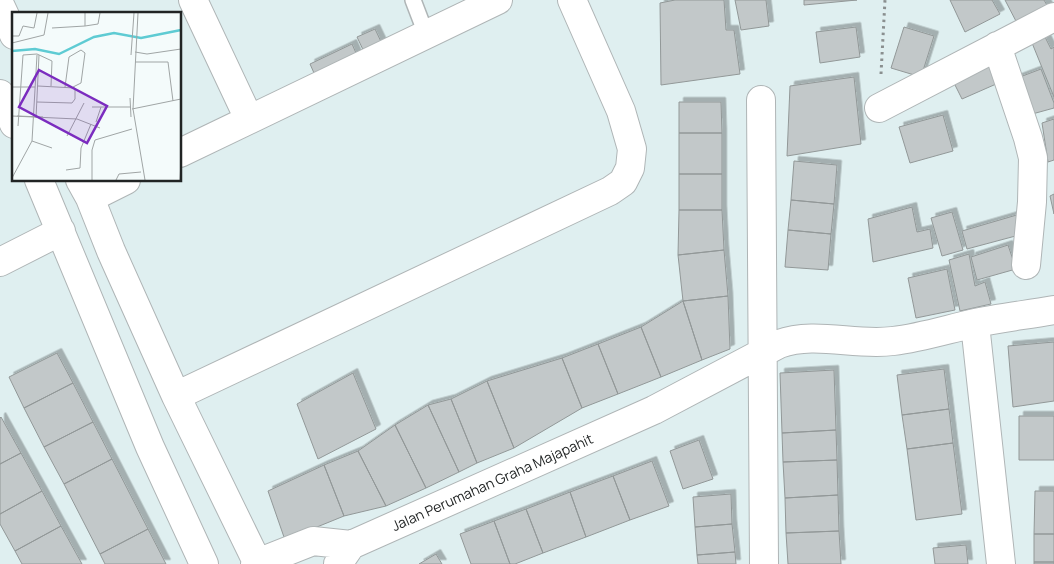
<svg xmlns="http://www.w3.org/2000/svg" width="1054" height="564" font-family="Manrope,sans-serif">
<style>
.built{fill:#dfeff0;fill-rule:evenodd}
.building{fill:#c2c8c9;stroke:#929898;filter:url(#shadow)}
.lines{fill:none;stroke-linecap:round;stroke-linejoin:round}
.service-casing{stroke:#afb5b6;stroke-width:18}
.minor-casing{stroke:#afb5b6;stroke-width:30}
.path{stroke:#8a8f8f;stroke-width:3;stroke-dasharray:2.5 4;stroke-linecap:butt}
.service{stroke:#fff;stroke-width:15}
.minor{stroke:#fff;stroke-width:28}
.labels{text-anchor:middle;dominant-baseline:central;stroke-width:4;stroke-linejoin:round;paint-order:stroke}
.street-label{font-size:14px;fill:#212424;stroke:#fff}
.inset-river{fill:none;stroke:#5ecbd3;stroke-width:2.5}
.inset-road{fill:none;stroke:#a0a5a5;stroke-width:1}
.view{fill:#7b2cbf;fill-opacity:0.15;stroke:#7b2cbf;stroke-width:2.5}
.inset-edge{fill:none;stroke:#212424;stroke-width:2.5}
</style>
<defs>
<filter id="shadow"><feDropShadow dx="4.5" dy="-4.5" stdDeviation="0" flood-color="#0004"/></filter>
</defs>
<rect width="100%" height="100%" fill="#f4fbfb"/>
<path class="built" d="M0 0H1054V564H0ZM14 14H180V180H14Z"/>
<path class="building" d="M675 0H724L726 30H734L740 74 661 85 660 3Z
M735 0H766L769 26 741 30Z
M804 0H857L804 5Z
M950 0H992L1000 14 965 32Z
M1005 0H1044L1048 7 1018 25Z
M856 27 860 57 820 63 816 32Z
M904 27 934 36 921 77 891 68Z
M375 29 384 48 366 56 357 37Z
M1042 31 1051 49 1054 47V97L1030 38Z
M352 44 360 62 318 82 310 64Z
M992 57 1003 81 962 99 951 77Z
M1041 69 1054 103V108L1025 116 1012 80Z
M854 77 861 144 787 156 790 86Z
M679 102H721L722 133H679Z
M943 115 953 151 910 163 899 127Z
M1054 119V160L1048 162 1042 123Z
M679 133H722V174H679Z
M794 161 837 165 834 204 791 200Z
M679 174H722V210H679Z
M1054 194V214L1050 196Z
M791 200 834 204 831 234 788 230Z
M912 207 917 232 930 229 933 248 873 262 868 219Z
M679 210H722L724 250 678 255Z
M952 212 963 250 942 256 931 218Z
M1027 212 1023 234 967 249 962 231Z
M788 230 831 234 828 270 785 267Z
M1008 245 1016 269 977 280 971 257Z
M724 250 728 296 683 301 678 255Z
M969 254 975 286 985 282 991 304 960 311 949 260Z
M947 269 955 310 916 318 908 278Z
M728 296 730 349 702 360 683 301Z
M683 301 702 360 661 377 641 327Z
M641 327 661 377 618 394 598 344Z
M1054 342V401L1013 407 1008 346Z
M598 344 618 394 582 408 562 358Z
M57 353 73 383 24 408 9 377Z
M562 358 582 408 514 448 487 381Z
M944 369 949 409 902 415 897 375Z
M834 370 836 430 782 433 780 373Z
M353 373 376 429 318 459 297 404Z
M487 381 514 448 477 463 451 399Z
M73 383 93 422 44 447 24 408Z
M451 399 477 463 459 472 428 405Z
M428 405 459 472 426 488 395 425Z
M949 409 953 443 907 449 902 415Z
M1019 416H1054V460H1019Z
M1 417 21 453 0 464V418Z
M93 422 112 459 64 484 44 447Z
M395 425 426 488 386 506 358 451Z
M836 430 837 460 783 462 782 433Z
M699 440 713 479 683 489 670 451Z
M953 443 962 514 916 520 907 449Z
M358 451 386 506 344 516 324 465Z
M21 453 42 491 0 514V464Z
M112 459 148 529 100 554 64 484Z
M837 460 838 495 785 498 783 462Z
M652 461 669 506 630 520 613 476Z
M324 465 344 516 285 540 268 491Z
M613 476 630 520 586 537 570 492Z
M42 491 61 526 15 551 0 524V514Z
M1035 491H1054V534H1034Z
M570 492 586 537 543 553 526 509Z
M731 494 732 524 695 527 693 497Z
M838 495 839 531 786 533 785 498Z
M526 509 543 553 515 564H510L494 521Z
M494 521 510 564H471L460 534Z
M732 524 735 552 697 555 695 527Z
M61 526 82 564H22L15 551Z
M148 529 166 564H105L100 554Z
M839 531 841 564H788L786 533Z
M1034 534H1054V562H1034Z
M966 545 968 564H935L933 548Z
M735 552 736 564H698L697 555Z
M436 554 442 564H419Z
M1034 562H1054V564H1034Z"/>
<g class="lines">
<defs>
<path id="service" d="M413 0 426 34"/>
<path id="minor" d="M193 0 249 119
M0 5 14 35
M997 46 1028 138 1033 158 1032 202 1026 265
M0 94 14 124
M761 100 764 564
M879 108 1054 17
M180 153 498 0
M39 180 150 447 204 564
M80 180 90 198 111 251 176 396 258 564
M90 198 126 180
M0 262 61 231
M975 324 1001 564
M176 396 610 191 623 182 630 168 632 149 621 111 572 0
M255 564 313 541 351 545
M338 564 351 545 654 410 779 344C815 331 855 346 893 341 919 338 945 330 971 324 998 318 1026 315 1054 310"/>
</defs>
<use href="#service" class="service-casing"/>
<use href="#minor" class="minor-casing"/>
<path class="path" d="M881 74 885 0"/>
<use href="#service" class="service"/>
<use href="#minor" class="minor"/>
</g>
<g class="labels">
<g class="street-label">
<text transform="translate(492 482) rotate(-24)">Jalan Perumahan Graha Majapahit</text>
</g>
</g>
<g transform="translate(12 12)">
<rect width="169" height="169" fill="#f4fbfb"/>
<path class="inset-river" d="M0 39 23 37 47 42 82 25 102 21 129 26 169 18"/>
<path class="inset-road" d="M126 1 121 97 133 168M73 14 86 12 88 1M40 16 73 14V1M0 24H7L11 14 22 16 25 1M0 31 32 23 36 1M123 40 135 42 169 37M119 43 122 1M123 50H156L161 89M0 75H23M53 75 57 45 69 38 73 41 69 71 61 75M118 86 119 105M25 90 60 91 63 87V76L26 74M80 95H118M120 97 169 87M0 104 65 107 88 116M5 104 31 105M24 106 27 43M84 110 89 95M6 114 11 43 25 42 40 49 39 74M55 124 72 91M20 129 25 43M54 158 68 156 69 136 79 112M0 166 20 129 40 136M80 168V138L83 128 120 117M104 168 107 162 129 160M168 168 169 150"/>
<path class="view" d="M27 58 95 94 75 131 7 95Z"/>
<rect width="169" height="169" class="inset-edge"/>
</g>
</svg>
